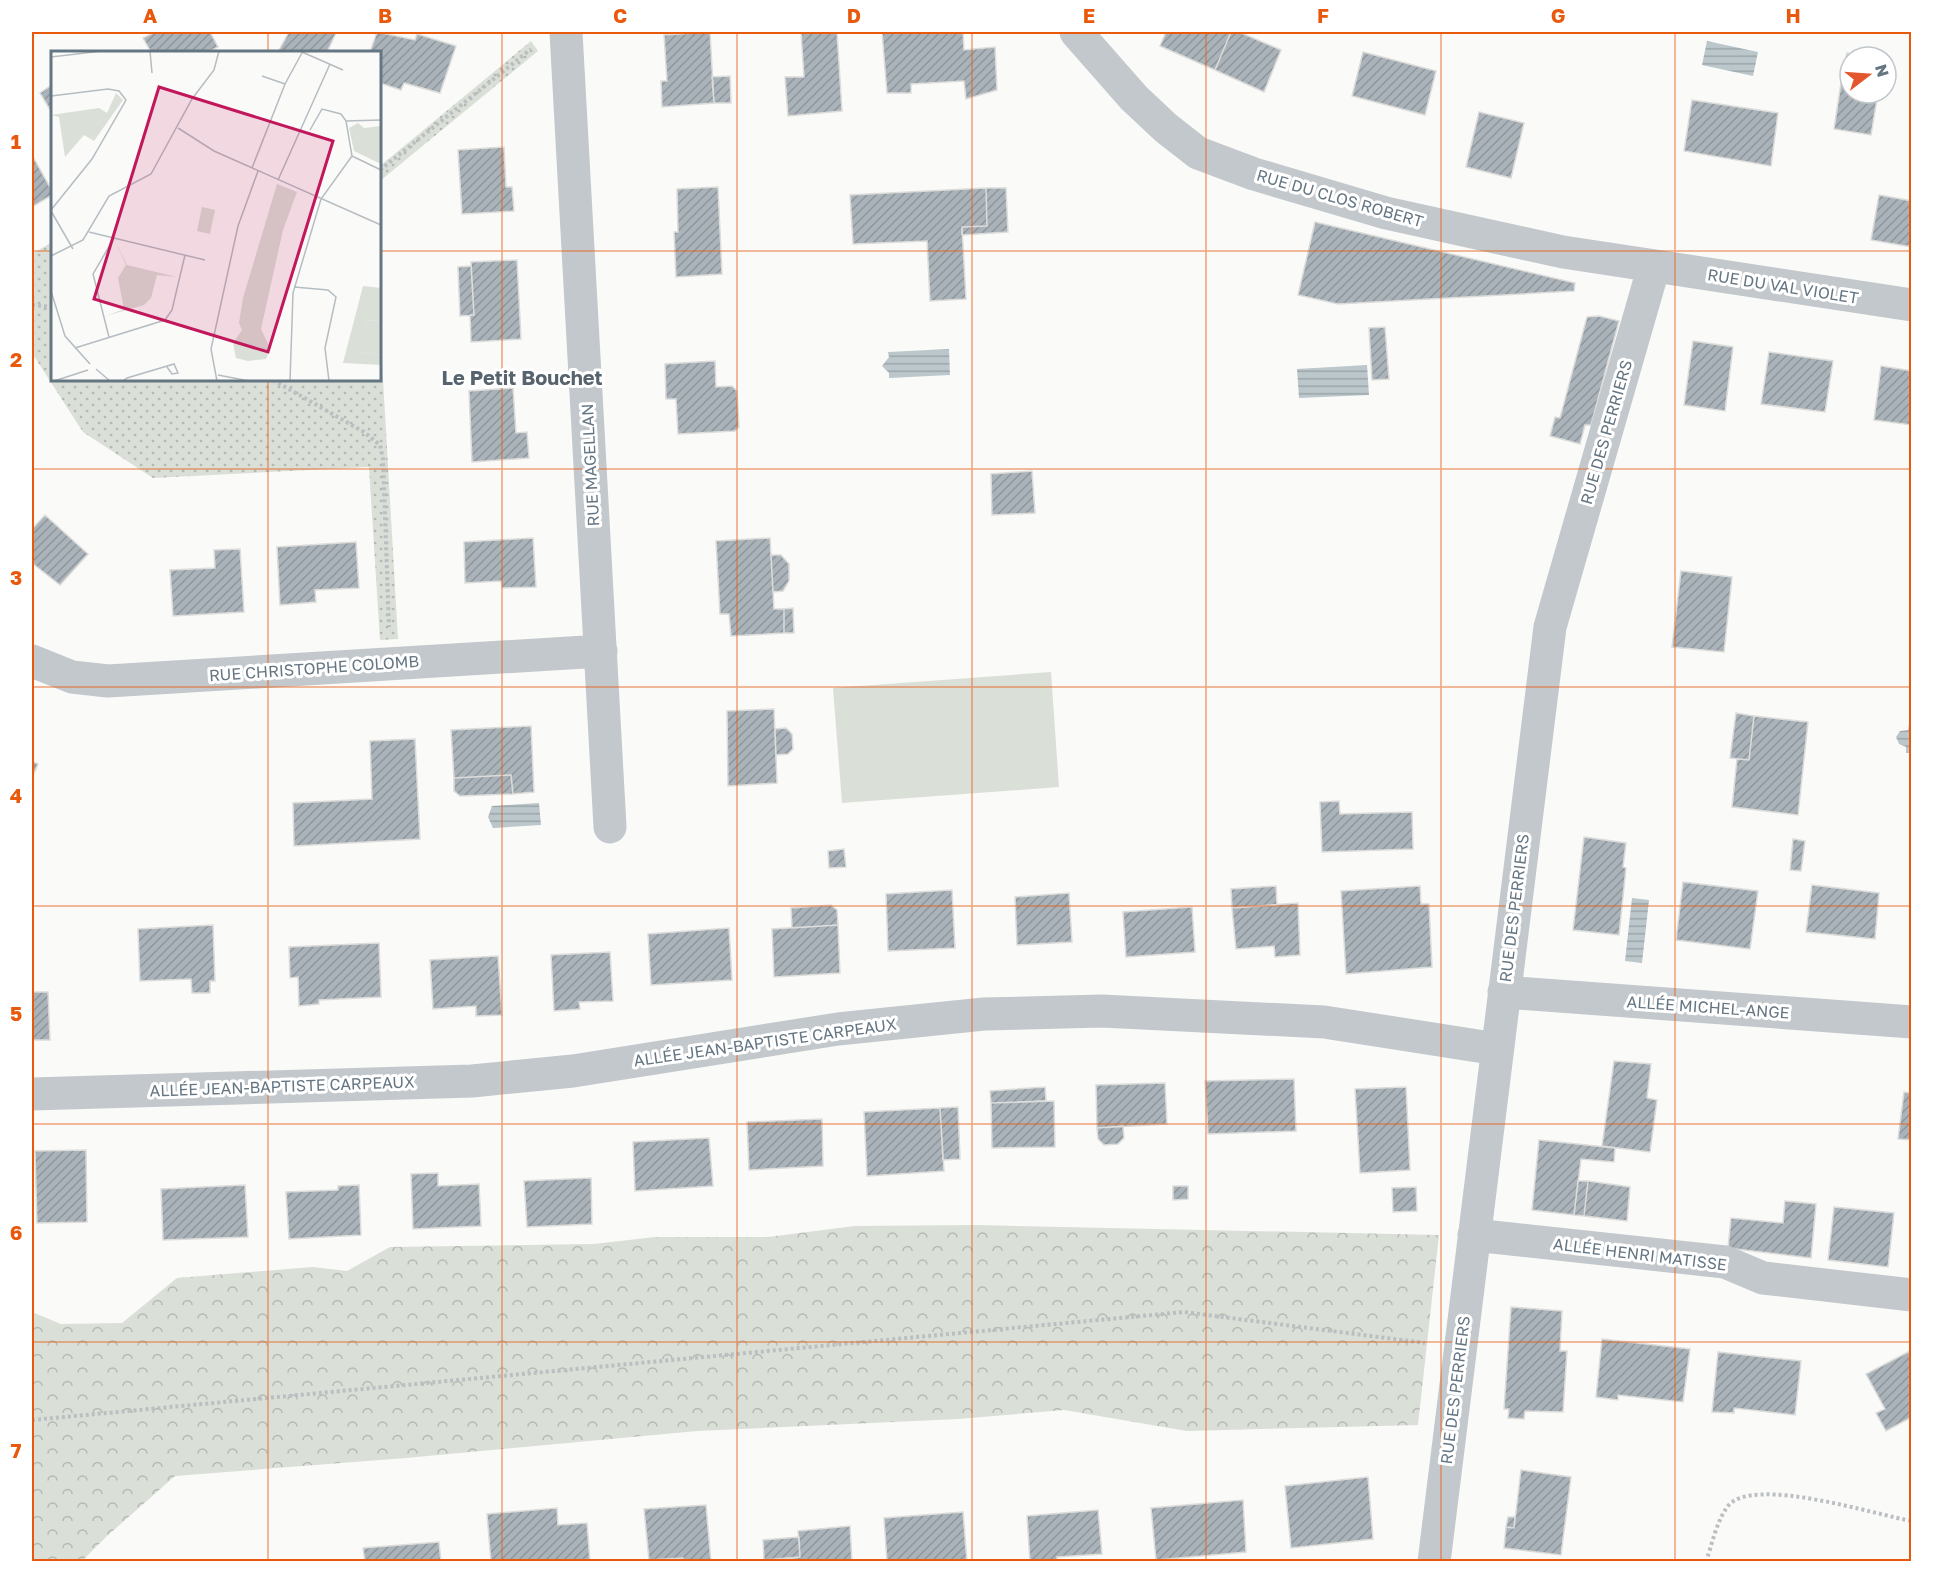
<svg xmlns="http://www.w3.org/2000/svg" width="1943" height="1593" font-family="'Golos Text',sans-serif">
<style>
.grass{fill:url(#grass-dots)}
.forest{fill:url(#forest-crowns)}
.garden{fill:#dadfd7}
.water{fill:url(#water-rules)}
.building{fill:url(#building-hatch);stroke:#dcdcda;stroke-width:1.5}
.lines{fill:none;stroke-linecap:round;stroke-linejoin:round}
.path{stroke:#bbbfc2;stroke-width:4;stroke-dasharray:3 3;stroke-linecap:butt}
.street{stroke:#c3c8cc;stroke-width:33}
.grid{fill:none;stroke:#e8590c;stroke-width:1.5;stroke-opacity:0.55}
.labels{text-anchor:middle;dominant-baseline:central;stroke-width:6;stroke-linejoin:round;paint-order:stroke}
.street-label{font-size:16px;fill:#657683;stroke:#fff}
.quarter-label{font-size:20px;font-weight:bold;fill:#57646e;stroke:#fff}
.inset-road{fill:none;stroke:#b5bdc2;stroke-width:1.5}
.view{fill:#c2185b;fill-opacity:0.15;stroke:#c2185b;stroke-width:3}
.inset-edge{fill:none;stroke:#657683;stroke-width:3}
.neatline{fill:none;stroke:#e8590c;stroke-width:2}
.grid-label{font-size:20px;text-anchor:middle;font-weight:bold;fill:#e8590c}
</style>
<defs>
<pattern id="grass-dots" width="8" height="8" patternUnits="userSpaceOnUse" patternTransform="scale(1.5)"><rect width="8" height="8" fill="#dadfd7"/><path d="M2 2h.1M6 6h.1" fill="none" stroke="#b4b9b4" stroke-width="1.8" stroke-linecap="round"/></pattern>
<pattern id="forest-crowns" width="20" height="18" patternUnits="userSpaceOnUse" patternTransform="scale(1.5)"><rect width="20" height="18" fill="#dadfd7"/><path d="M2 6a3 3 0 1 1 6 0M12 15a3 3 0 1 1 6 0" fill="none" stroke="#b4b9b4"/></pattern>
<pattern id="water-rules" width="6" height="5" patternUnits="userSpaceOnUse" patternTransform="scale(1.5)"><rect width="6" height="5" fill="#bbc7cb"/><path d="M0 2.5h6" fill="none" stroke="#9ca6aa"/></pattern>
<pattern id="building-hatch" width="6" height="6" patternUnits="userSpaceOnUse" patternTransform="scale(1.5)"><rect width="6" height="6" fill="#aab3b9"/><path d="M-1 1l2-2M0 6l6-6M5 7l2-2" fill="none" stroke="#8e969c"/></pattern>
</defs>
<rect width="100%" height="100%" fill="#fafaf8"/>
<path class="grass" d="M531 41 538 51 380 181V166Z
M52 242V380H380V327L398 639 380 640 369 467 153 478 83 432 32 353V254Z"/>
<path class="forest" d="M975 1225 1439 1235 1418 1425 1187 1431 1064 1410 958 1419 697 1431 406 1458 175 1476 107 1536 82 1561H32V1312L61 1324 122 1323 177 1278 313 1267 347 1271 390 1247 594 1244 655 1237H768L855 1226Z"/>
<path class="garden" d="M1051 672 1059 787 842 803 833 688Z"/>
<path class="water" d="M1707 41 1758 52 1753 76 1702 65Z
M949 349 950 375 889 378V373L882 366 889 357 888 352Z
M1367 365 1369 395 1299 398 1297 369Z
M1909 724H1911V753H1906V747L1899 744 1896 737 1900 731 1908 730Z
M539 803 541 825 493 828 488 817 492 806Z
M1632 898 1649 900 1642 963 1625 961Z"/>
<path class="building" d="M155 32H210L218 47 208 52H151L143 38Z
M289 32H332L336 33 327 52H278Z
M377 32 415 40 417 34 456 46 440 93 404 83 401 90 380 83V52H370Z
M710 32 714 103 662 107 661 81H667L664 35Z
M801 32H837L842 111 788 116 785 77H804Z
M882 32H963L964 50 995 47 997 90 966 99 964 81 911 84V93H887Z
M1166 32H1231L1215 70 1160 46Z
M1231 32H1239L1281 50 1264 92 1215 70Z
M1363 52 1436 71 1425 115 1352 96Z
M1847 53 1864 57H1850V72L1843 70Z
M1843 70 1850 72V93H1878L1871 135 1834 129Z
M730 76 731 103H714L712 77Z
M52 85V113L40 93Z
M1692 100 1778 113 1771 166 1684 151Z
M1479 112 1524 123 1511 178 1466 167Z
M504 147 506 187H512L514 211 462 214 458 150Z
M32 155 52 191V195L32 207Z
M718 187 722 274 676 277 674 232H678L677 189Z
M986 188 987 226 962 227 966 299 930 301 927 241 853 244 850 195Z
M986 188H1006L1008 232 962 235V227L987 226Z
M1879 195 1912 201V247L1871 240Z
M1315 222 1575 283 1574 291 1338 304 1298 295Z
M517 260 521 339 471 342 470 315H474L471 262Z
M471 266 474 315 460 316 458 267Z
M1599 316 1619 321 1591 425H1585L1580 444 1550 436 1555 417 1560 418 1587 317Z
M1385 327 1389 379 1372 380 1369 328Z
M1693 341 1733 347 1725 411 1684 405Z
M1769 352 1833 361 1825 412 1761 404Z
M715 361 716 387 732 386 737 391 739 427 735 431 678 434 676 399H666L665 364Z
M1881 366 1912 371V425L1874 420Z
M513 388 516 433 527 432 529 458 472 462 469 391Z
M1032 471 1035 513 992 515 991 474Z
M45 515 88 554 60 585 32 563V529Z
M533 538 536 587 502 588 501 581 465 583 464 542Z
M770 538 774 609H784V633L731 636 729 614H720L716 541Z
M356 542 359 588 315 590 316 602 280 605 277 547Z
M240 549 244 612 173 616 170 570 215 568 214 550Z
M771 555H781L789 564V581L783 591 773 592Z
M1681 571 1732 577 1724 652 1672 647Z
M793 608 794 633H784V609Z
M774 709 777 783 728 786 727 711Z
M1736 713 1754 716 1749 760 1730 758Z
M1754 716 1808 722 1798 815 1732 807 1737 759 1749 760Z
M531 726 534 792 513 794 511 775 454 778 451 730Z
M786 728 792 734 793 749 788 754 776 755 775 729Z
M415 739 420 839 294 846 293 803 372 799 370 741Z
M32 761 38 764 32 778Z
M511 775 513 794 460 796 454 791V778Z
M1339 801 1340 814 1412 812 1413 849 1322 852 1320 802Z
M1584 837 1626 843 1623 867 1626 868 1619 935 1573 930Z
M1793 839 1805 841 1801 871 1790 870Z
M844 849 846 867 829 868 828 851Z
M1683 882 1758 891 1750 949 1676 940Z
M1812 885 1879 893 1875 939 1806 932Z
M1276 886 1277 905 1232 908 1231 889Z
M1420 886 1421 904H1429L1432 967 1346 974 1341 891Z
M952 890 955 948 888 951 886 894Z
M1069 893 1072 942 1017 945 1015 897Z
M1298 903 1300 955 1275 957 1274 946 1236 949 1232 908Z
M831 905 837 910 838 925 792 928 791 908Z
M1192 907 1195 952 1126 957 1123 912Z
M213 925 215 981H210V993H192L191 979 140 981 138 929Z
M838 925 840 973 774 977 772 929Z
M729 928 732 980 651 985 648 934Z
M379 943 381 997 319 1000V1004L299 1006 298 977 290 978 289 947Z
M610 952 613 1001 579 1002 580 1009 554 1011 551 955Z
M498 956 502 1015 476 1016V1006L433 1009 430 960Z
M32 992H48L50 1040H32Z
M1614 1061 1651 1064 1647 1098 1657 1100 1650 1152 1602 1146Z
M1294 1079 1296 1131 1208 1134 1205 1081Z
M1165 1083 1167 1124 1097 1128 1096 1085Z
M1045 1087 1046 1101 991 1103 990 1091Z
M1406 1087 1410 1170 1360 1173 1355 1089Z
M1904 1092 1912 1093V1140L1898 1139Z
M1054 1101 1055 1147 992 1148 991 1103Z
M958 1107 960 1159 943 1160 940 1108Z
M940 1108 944 1171 867 1176 864 1112Z
M822 1119 823 1166 749 1170 747 1122Z
M1123 1126 1124 1138 1118 1144 1104 1145 1098 1139 1097 1128Z
M709 1138 713 1186 635 1191 633 1142Z
M1539 1140 1615 1148 1614 1162 1581 1159 1574 1215 1532 1210Z
M86 1150 87 1222 37 1223 35 1151Z
M438 1173V1186L479 1184 481 1226 413 1229 411 1174Z
M591 1178 592 1224 527 1227 524 1181Z
M1578 1181H1588L1584 1216 1574 1215Z
M1588 1181 1630 1187 1627 1221 1584 1216Z
M245 1185 248 1237 163 1240 161 1189Z
M359 1185 361 1235 289 1239 286 1192 338 1190V1186Z
M1173 1186H1188V1199L1173 1200Z
M1416 1187 1417 1211 1393 1212 1392 1188Z
M1785 1201 1816 1204 1811 1258 1728 1248 1731 1218 1783 1223Z
M1834 1207 1894 1213 1888 1267 1828 1260Z
M1511 1307 1562 1311 1560 1351H1567L1563 1412 1525 1411 1524 1419 1508 1418 1509 1409H1504Z
M1602 1339 1690 1349 1683 1402 1618 1395V1400L1596 1397Z
M1910 1351 1912 1417 1886 1431 1876 1413 1885 1409 1866 1374Z
M1718 1352 1801 1361 1795 1415 1734 1408V1413L1712 1412Z
M1521 1470 1571 1477 1561 1555 1504 1548 1506 1527 1514 1528Z
M1368 1477 1373 1539 1291 1548 1285 1486Z
M1243 1500 1246 1552 1156 1560 1151 1508Z
M706 1505 711 1562H683V1558L649 1560 644 1509Z
M557 1508 558 1525 587 1523 590 1562H491L487 1514Z
M1098 1510 1102 1554 1057 1557V1562H1030L1027 1516Z
M963 1512 967 1562H887L884 1518Z
M1508 1517H1515L1514 1528 1506 1527Z
M850 1526 852 1562H764L800 1557 798 1531Z
M799 1537 800 1557 764 1560 763 1540Z
M439 1542 441 1562H365L363 1548Z"/>
<g class="lines">
<path class="path" d="M380 170 531 49
M32 305 52 307
M273 380 364 432 380 445 383 459 389 627
M32 1420 1184 1312 1425 1343
M1706 1562C1712 1544 1717 1520 1728 1506 1753 1475 1876 1515 1912 1521"/>
<path class="street" d="M566 32 610 827
M1076 32 1134 98 1166 128 1198 153 1254 174 1386 213 1563 252 1912 305
M32 661 72 677 108 681 601 651
M1504 992 1912 1022
M32 1094 472 1081 573 1071 838 1029 984 1014 1102 1011 1324 1022 1497 1049
M1474 1235 1725 1262 1763 1278 1912 1295
M1434 1562 1550 627 1654 266"/>
</g>
<path class="grid" d="M268 32V52M502 32V1562M737 32V1562M972 32V1562M1206 32V1562M1441 32V1562M1675 32V1562M32 251H52M380 251H1912M268 380V1562M32 469H1912M32 687H1912M32 906H1912M32 1124H1912M32 1342H1912"/>
<g class="labels">
<g class="street-label">
<text transform="translate(1340 198) rotate(16)">RUE DU CLOS ROBERT</text>
<text transform="translate(1783 286) rotate(9)">RUE DU VAL VIOLET</text>
<text transform="translate(1606 432) rotate(-74)">RUE DES PERRIERS</text>
<text transform="translate(590 465) rotate(-93)">RUE MAGELLAN</text>
<text transform="translate(314 668) rotate(-4)">RUE CHRISTOPHE COLOMB</text>
<text transform="translate(1514 908) rotate(-83)">RUE DES PERRIERS</text>
<text transform="translate(1708 1007) rotate(4)">ALLÉE MICHEL-ANGE</text>
<text transform="translate(765 1042) rotate(-8)">ALLÉE JEAN-BAPTISTE CARPEAUX</text>
<text transform="translate(282 1086) rotate(-2)">ALLÉE JEAN-BAPTISTE CARPEAUX</text>
<text transform="translate(1640 1254) rotate(7)">ALLÉE HENRI MATISSE</text>
<text transform="translate(1455 1390) rotate(-83)">RUE DES PERRIERS</text>
</g>
<g class="quarter-label">
<text x="522" y="377">Le Petit Bouchet</text>
</g>
</g>
<g transform="translate(51 51)">
<rect width="330" height="330" fill="#fafaf8"/>
<path d="M65 42 72 49 43 90 33 84 14 106 8 66 0 64 48 57 56 62ZM307 72 313 77 330 75V113L303 100 298 77ZM65 192 76 214 126 226 106 224 100 247 93 254 55 265 73 258 67 227 75 214ZM316 269 330 270V304L306 301Z" fill="#dadfd7"/>
<path d="M226 133 246 141 232 179 210 278 219 297 215 308 197 310 185 307 182 292 191 279 188 272 192 247ZM312 235 330 237V270L316 269 307 301 330 304V314L292 312Z" fill="#dadfd7"/>
<path d="M151 156 164 159 159 183 146 180Z" fill="#dadfd7"/>
<path class="inset-road" d="M99 0 101 22M251 1 292 19M0 6 51 0M211 25 234 33M0 45 57 38 68 40 75 49 41 108 0 159M127 77 163 100 330 174M259 79 271 58 290 63 295 70M301 105 330 119M201 117 234 33 252 0M227 129 279 13M0 160 22 198M38 181 154 209M0 205 32 189 58 145 100 123 141 48 163 19 168 0M243 236 277 239 285 246 274 297 278 330M0 240 14 285 39 313M58 286 42 223 63 187M24 297 114 269 121 259 134 204M45 318 59 330M167 324 198 330M3 330 37 319M72 330 76 327 123 313 127 322 121 323 116 316M166 330 160 298 187 175 207 120M239 330 242 242 270 148 301 105 295 70 330 69"/>
<path class="view" d="M108 36 282 90 217 301 43 248Z"/>
<rect width="330" height="330" class="inset-edge"/>
</g>
<rect width="1943" height="1593" fill="none" stroke="#ffffff" stroke-width="66"/>
<g transform="translate(1868 75) rotate(73)"><circle r="28" fill="#ffffff" stroke="#c1c8cd" stroke-width="1.5"/>
<path d="M0-4.5L10 22L0 15L-10 22Z" fill="#e4572e"/>
<text y="-9" font-size="16" font-weight="bold" text-anchor="middle" fill="#657683">N</text>
</g>
<rect x="33" y="33" width="1877" height="1527" class="neatline"/>
<g class="grid-label">
<text x="150" y="23">A</text>
<text x="385" y="23">B</text>
<text x="620" y="23">C</text>
<text x="854" y="23">D</text>
<text x="1089" y="23">E</text>
<text x="1323" y="23">F</text>
<text x="1558" y="23">G</text>
<text x="1793" y="23">H</text>
<text x="16" y="149">1</text>
<text x="16" y="367">2</text>
<text x="16" y="585">3</text>
<text x="16" y="803">4</text>
<text x="16" y="1021">5</text>
<text x="16" y="1240">6</text>
<text x="16" y="1458">7</text>
</g>
</svg>
